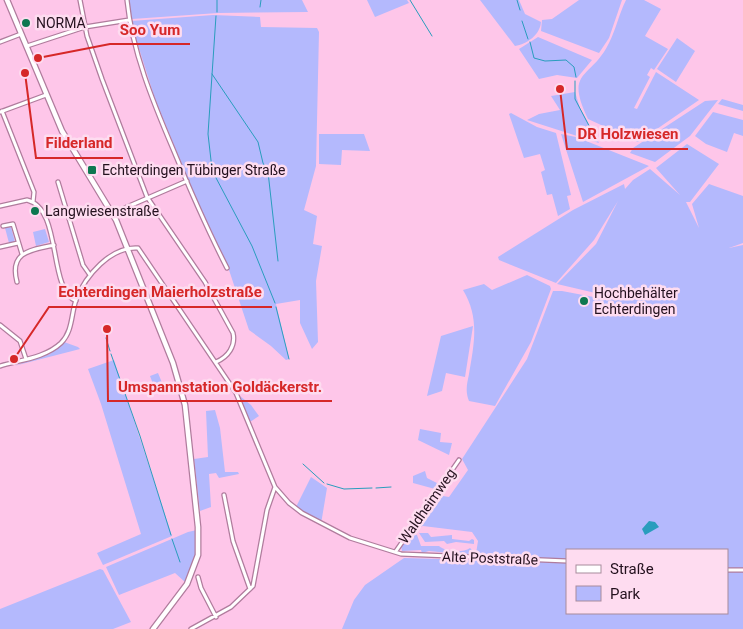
<svg xmlns="http://www.w3.org/2000/svg" width="743" height="629" font-family="Roboto,sans-serif">
<style>
.green{fill:#b4b9fd;fill-rule:evenodd}
.water{fill:#299dbd}
.lines{fill:none;stroke-linecap:round;stroke-linejoin:round}
.stream{stroke:#299dbd;stroke-width:1}
.minor-casing{stroke:#b07c9d;stroke-width:5.5}
.secondary-casing{stroke:#b07c9d;stroke-width:7}
.minor{stroke:#fff;stroke-width:3}
.secondary{stroke:#fff;stroke-width:4.5}
.poi-dot{fill:#0d7750;stroke:#fedcf0;stroke-width:2}
.labels{text-anchor:middle;dominant-baseline:central;stroke-width:5;stroke-linejoin:round;paint-order:stroke}
.poi-label{font-size:14px;fill:#24111e;stroke:#fedcf0;text-anchor:start}
.street-label{font-size:14px;fill:#24111e;stroke:#fedcf0}
.leader{fill:none;stroke:#d62828;stroke-width:2}
.callout-dot{fill:#d62828;stroke:#fedcf0;stroke-width:2}
.callout-label{font-size:15px;text-anchor:middle;font-weight:bold;fill:#d62828;stroke:#fedcf0;stroke-width:5;stroke-linejoin:round;paint-order:stroke}
</style>
<rect width="100%" height="100%" fill="#fec6e9"/>
<path class="green" d="M128 0H302L308 12 218 13 132 19Z
M367 0H407L409 3 375 17Z
M480 0H519L525 14 541 22C540 35 527 44 515 46Z
M579 0H622L609 38 599 53 541 31 542 20 552 19Z
M626 0H644L661 9 645 36 668 49 654 70 651 68 647 75 650 77 634 108 637 109 656 72 699 100 638 142 588 119C564 69 591 80 609 43 616 29 619 14 626 0Z
M213 15 260 17 261 27 317 28 319 32 316 166 304 210 317 216 313 244 322 246 316 281 318 342 312 349 300 323V300L276 304 289 359 286 360 271 346 249 330 228 267 212 238 214 237 211 230H209L155 99 131 23V21Z
M538 37 592 60 577 78 557 75 539 79 519 49Z
M677 38 695 51 676 82 657 69Z
M575 92 580 108 599 143 527 120 539 114 560 110 551 96Z
M722 99 743 105V111L718 104Z
M718 100 690 136 655 162 630 153 633 148 705 101Z
M713 112 743 120V136L734 133 727 152 706 144 695 136Z
M511 113 537 127 556 133 571 195 567 196 570 209 558 216 552 194 547 195 541 172 545 170 540 154 524 158 509 114Z
M319 134H364L370 151 342 150 341 165 319 164Z
M561 134 576 137 649 166 583 202Z
M687 144 719 164 690 202H686L699 228 692 204 709 184 743 196V243L729 248 743 245V629H342L354 600 365 585 404 558 475 560 478 541 472 532 423 526 413 529 437 495 449 497 468 470 462 459 527 359 553 291H562L604 299V295L557 284 596 244 618 201 594 240 556 283 499 260 498 257 573 210 624 184 625 189 633 180 650 169 680 195 656 168ZM567 550H727V613H567Z
M11 227 15 242 9 243 5 228Z
M45 229 49 242 36 246 33 232Z
M527 275 550 286 551 289 531 342 495 406 469 401C465 391 467 384 469 374 474 344 480 318 463 290L484 284 492 290Z
M473 326 465 377 446 373 442 391 427 396 441 336Z
M64 342 78 347 80 349 14 366 50 354Z
M114 360 172 536 103 565 97 553 141 534 101 404 88 369Z
M158 373 163 385 155 389 150 376Z
M240 396 251 405 259 416 250 422Z
M215 410 220 428 225 472H238L239 474 219 478 216 473 209 474 211 507 200 511 194 459 208 457 206 411Z
M420 429 441 433 440 442 452 443 449 455 418 440Z
M425 471 427 478 439 484 435 489 413 483V476Z
M311 477 327 488 321 524 296 507Z
M197 530 196 553 185 582 175 573 119 595 106 567 188 532Z
M411 532 417 535 421 546H439C446 552 463 553 470 548L472 550 469 555 429 551 422 553 421 550 402 551 401 546Z
M419 533H428L431 537 452 535V539L469 541 472 539 474 540V544L456 542 447 544 444 541 425 542Z
M100 569 103 570 131 622 113 629H0V609Z"/>
<path class="water" d="M649 521 655 522 659 527 645 535 642 529Z"/>
<g class="lines">
<path class="stream" d="M410 0 432 36
M517 0 520 10
M260 7 261 0
M217 12V0
M522 21 528 39
M530 42 534 58 545 61 566 60 574 67 576 77
M212 74 258 142 263 163 268 172 278 261
M575 81V99L596 139
M212 169 208 134 216 16
M215 176 252 246 275 303
M276 307 289 359
M106 338 110 351
M111 354 140 436 171 535
M303 464 324 483
M327 484 344 489 372 488
M376 488 391 487
M172 539 180 562"/>
<defs>
<path id="minor" d="M80 0 87 36 102 79 147 197 205 282 233 333C236 346 228 357 216 362
M127 0C132 51 153 102 173 149 190 190 207 229 227 268
M0 42 21 34
M27 46 85 27 129 20
M2 111 34 192 33 202
M0 112 46 95
M58 182 83 265 90 275
M0 206 27 200C63 209 47 288 76 301
M113 213 187 181
M3 226 13 224 22 254
M0 247 18 243
M17 282C9 252 30 250 54 245
M0 325 20 341 26 359
M0 366C20 360 45 358 61 343 73 331 71 314 76 300 85 276 111 246 138 248L236 393 275 487 289 503 302 513 350 538 401 554 567 561
M224 495 233 541 250 589
M396 551 459 460
M727 570H743
M198 577 201 588 216 617
M191 629 231 607 253 586 267 510 275 487"/>
<path id="secondary" d="M7 0 62 131 116 220 173 363 185 405 198 527V555L187 584 153 629"/>
</defs>
<use href="#minor" class="minor-casing"/>
<use href="#secondary" class="secondary-casing"/>
<use href="#minor" class="minor"/>
<use href="#secondary" class="secondary"/>
</g>
<g class="poi-dot">
<circle cx="26" cy="23" r="5"/>
<rect x="87" y="165" width="10" height="10" rx="2.5"/>
<circle cx="35" cy="211" r="5"/>
<circle cx="584" cy="301" r="5"/>
</g>
<g class="labels">
<g class="poi-label">
<text x="36" y="23">NORMA</text>
<text x="102" y="170">Echterdingen Tübinger Straße</text>
<text x="45" y="211">Langwiesenstraße</text>
<text x="594" y="293">Hochbehälter<tspan x="594" dy="16">Echterdingen</tspan></text>
</g>
<g class="street-label">
<text transform="translate(427 506) rotate(-55)">Waldheimweg</text>
<text transform="translate(490 558) rotate(2)">Alte Poststraße</text>
</g>
</g>
<path class="leader" d="M38 58L110 44H190M560 89L567 149H688M25 73L36 158H123M14 359L49 307H272M107 329L108 401H332"/>
<g class="callout-dot">
<circle cx="38" cy="58" r="5"/>
<circle cx="560" cy="89" r="5"/>
<circle cx="25" cy="73" r="5"/>
<circle cx="14" cy="359" r="5"/>
<circle cx="107" cy="329" r="5"/>
</g>
<g class="callout-label">
<text x="150" y="35">Soo Yum</text>
<text x="628" y="139">DR Holzwiesen</text>
<text x="79" y="148">Filderland</text>
<text x="160" y="297">Echterdingen Maierholzstraße</text>
<text x="220" y="392">Umspannstation Goldäckerstr.</text>
</g>
<rect x="566" y="549" width="162" height="65" fill="#fedcf0" stroke="#a78b9c"/>
<rect x="576" y="565" width="25" height="8" fill="#ffffff" stroke="#a78b9c"/>
<text x="610" y="574" font-size="15" fill="#24111e">Straße</text>
<rect x="576" y="586" width="25" height="15" fill="#b4b9fd" stroke="#a78b9c"/>
<text x="610" y="599" font-size="15" fill="#24111e">Park</text>
</svg>
